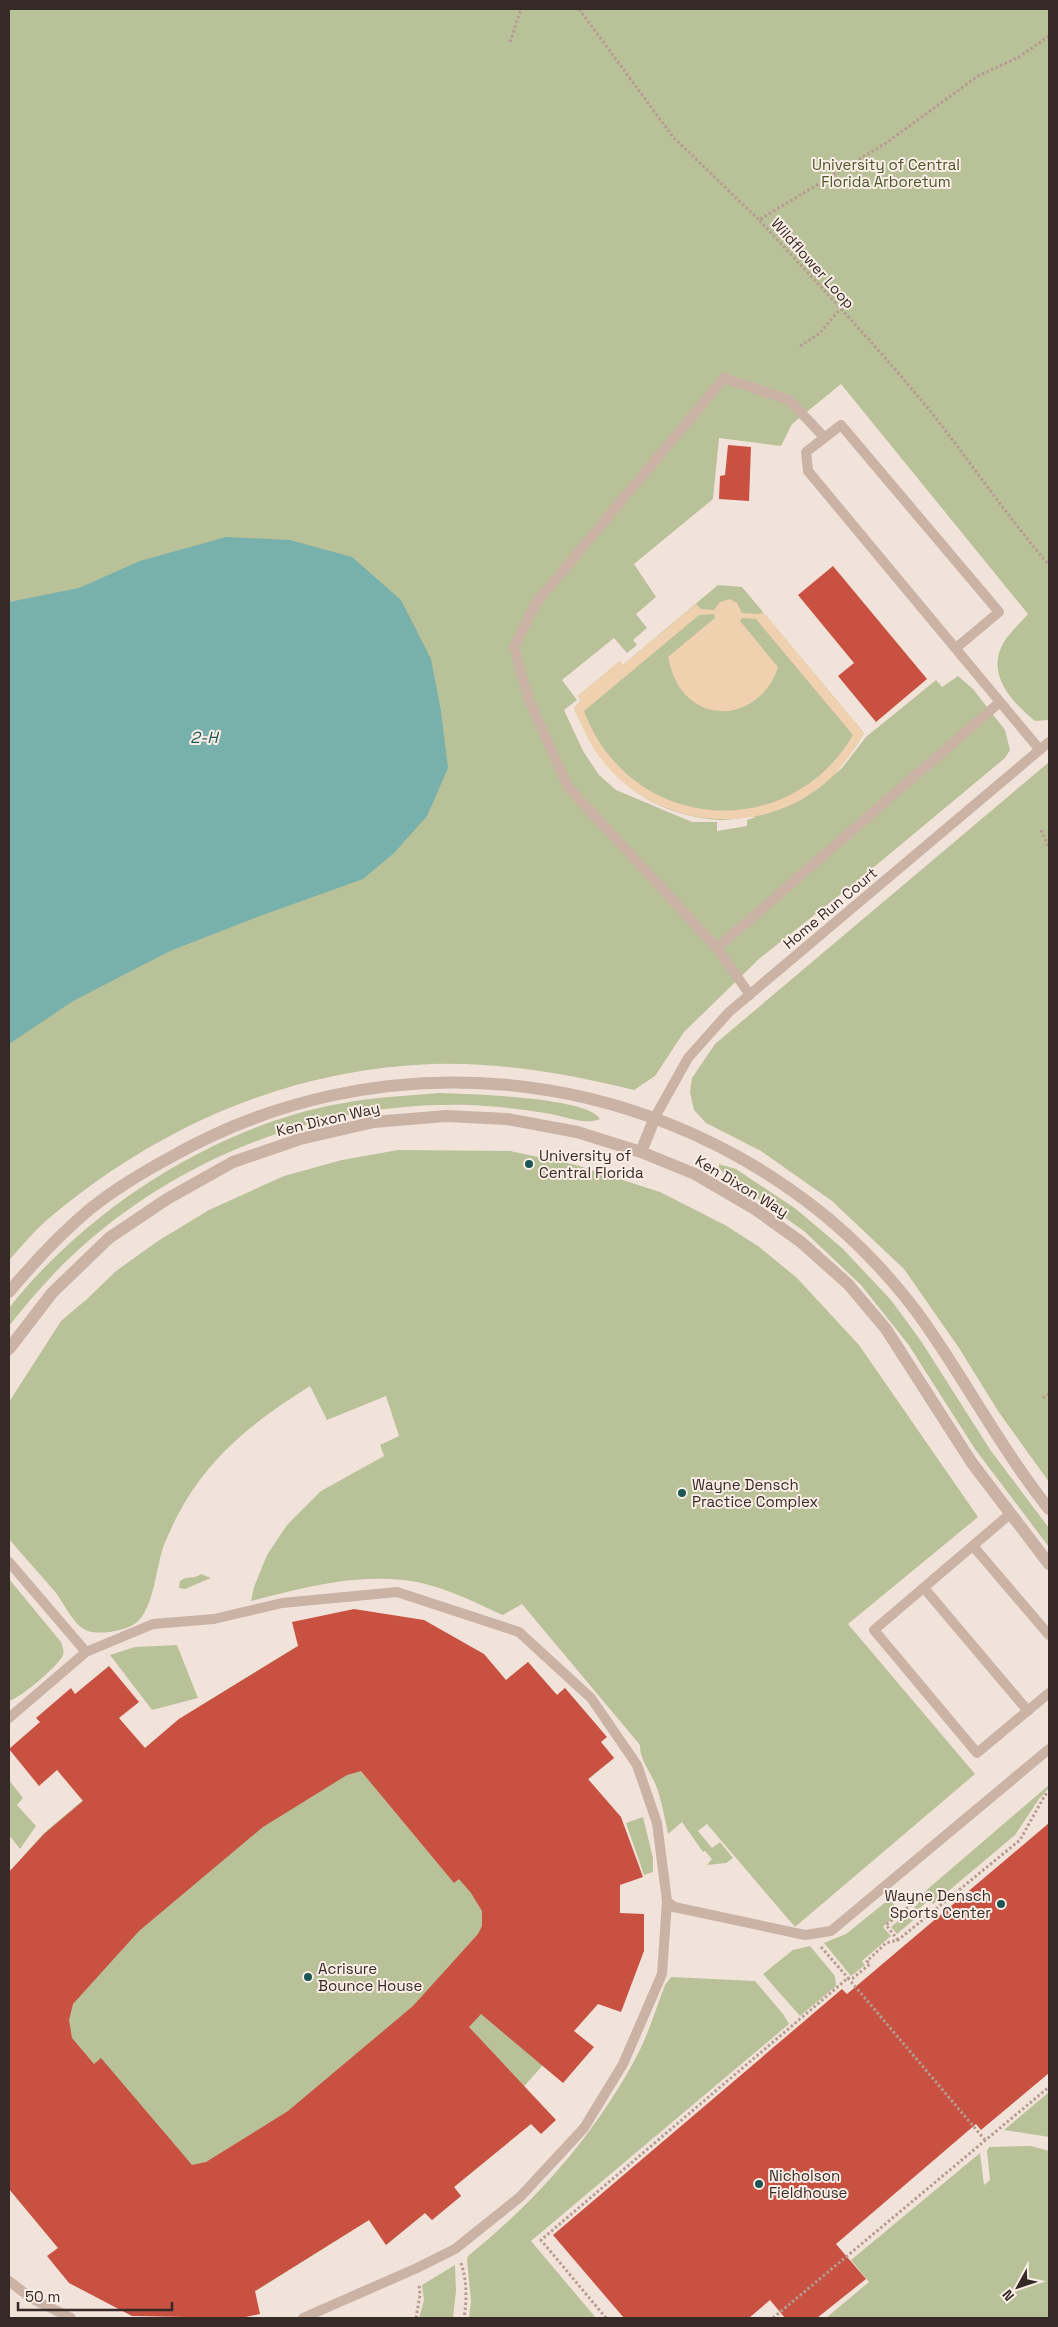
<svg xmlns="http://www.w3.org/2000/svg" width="1058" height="2327" font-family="'Space Grotesk',sans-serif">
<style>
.green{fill:#b9c199}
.sand{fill:#efd1af;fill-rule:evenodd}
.water{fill:#78b0ab}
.building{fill:#c95141;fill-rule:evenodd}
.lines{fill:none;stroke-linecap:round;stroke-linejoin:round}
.path{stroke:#b69b90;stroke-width:3;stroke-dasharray:2.5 2.5;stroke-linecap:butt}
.lane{stroke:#cab2a5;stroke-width:10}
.street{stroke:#cab2a5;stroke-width:12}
.poi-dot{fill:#1b5855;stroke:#faeee6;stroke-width:2}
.labels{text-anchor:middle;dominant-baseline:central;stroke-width:4;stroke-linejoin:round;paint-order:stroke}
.park-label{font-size:15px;fill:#4a552a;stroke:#faeee6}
.street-label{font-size:15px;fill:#362a27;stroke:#faeee6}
.poi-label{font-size:15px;fill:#362a27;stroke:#faeee6;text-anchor:start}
.water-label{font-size:16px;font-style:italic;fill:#1b5855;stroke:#faeee6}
</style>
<rect width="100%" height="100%" fill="#f2e3da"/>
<path class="green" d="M9 9H1049V720L1035 721C1014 704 988 677 1001 648 1006 635 1019 625 1028 614L841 384 792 424 781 446 719 438 713 499 634 564 656 597 636 614 647 628 633 640 637 645 627 653 614 638 562 680 577 700 564 710 583 751 599 775 616 790 692 822H717V831L747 826V820L756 817C744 816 731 821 719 820 644 814 602 774 574 708L581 701 578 696 620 661 623 665 718 585 742 587 864 733 854 749 834 775 842 768 866 737 936 680 942 687 958 676 973 689 1005 730 1010 750 1005 758 856 882 760 958 684 1032 655 1076 634 1090C569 1074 501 1062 433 1064 288 1069 157 1127 48 1219 34 1231 21 1247 9 1260Z
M1049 762V1482L998 1411 959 1348 904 1269 832 1201 761 1151 706 1123 694 1110 690 1092 692 1078 715 1044Z
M440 1093C467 1094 588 1097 600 1119 584 1126 562 1115 545 1113 520 1109 495 1106 469 1105 330 1101 191 1151 86 1243 57 1268 32 1297 9 1326V1308C87 1209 214 1127 338 1104 372 1097 406 1096 440 1093Z
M398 1150 510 1151 576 1165 660 1192 725 1225 758 1246 797 1278 859 1345 978 1517 848 1624 975 1774 795 1927 707 1824 698 1831 712 1848 720 1842 733 1858 726 1863 707 1865 712 1859 705 1851 703 1852 682 1822 668 1834C665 1818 662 1803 657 1788 652 1774 639 1759 640 1745L522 1604 503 1615C476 1603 447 1588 417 1582 360 1572 306 1587 251 1601L254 1587 267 1555 287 1525 321 1491 384 1456 380 1445 399 1436 386 1396 327 1420 310 1386C242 1429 195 1468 164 1545 156 1566 154 1609 136 1623 125 1631 101 1635 88 1631 74 1626 65 1605 56 1593 41 1575 24 1557 9 1539V1402L61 1321 87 1299 116 1271 158 1241 209 1210 284 1176 342 1160Z
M719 1164 736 1169 796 1209 842 1248 891 1300 921 1341 991 1451 1049 1528V1547L975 1449 908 1344 861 1285 804 1231 727 1177 719 1168Z
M201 1574 211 1578 185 1589 179 1588 180 1581C187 1575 194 1580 201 1574Z
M9 1579 61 1642C63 1648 65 1652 62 1657 54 1669 22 1697 9 1701Z
M355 1635 488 1696 528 1662 557 1695 565 1688 599 1744 604 1746 614 1758 571 1794 598 1827 620 1888 619 1947 595 2007 510 2102 529 2125 454 2187 461 2196 432 2220 425 2213 386 2245 369 2220 256 2291 198 2302 56 2245 9 2189V1872L44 1833 179 1719 296 1647Z
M177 1645 198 1698 152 1710 110 1655 135 1647Z
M9 1780 23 1798 17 1805 36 1826 20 1849 9 1835Z
M1049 1785V1788L1039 1799 1015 1835 933 1904 929 1900 914 1913 917 1917 897 1934 891 1927 918 1904 915 1900Z
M643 1817 653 1858V1872L644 1875 626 1823Z
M887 1901H891L900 1911 883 1927 891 1936 862 1961 865 1965 851 1976 824 1943 846 1934Z
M810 1946 835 1976 836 1986 800 2016 763 1974 793 1950Z
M671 1977 755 1981 783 2014 789 2024 531 2241 596 2318H469L471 2301 467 2260 468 2256C535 2202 591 2139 633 2063 647 2039 655 2011 665 1985Z
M1049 2092V2137L1004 2130Z
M1031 2146 1049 2151V2318H826L869 2282 851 2260 980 2153 984 2185 990 2180 987 2151 989 2147Z
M455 2265 456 2291 453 2318H419L424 2300 422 2285Z"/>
<path class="sand" d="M730 599 737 603 742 613 760 614 763 612 864 733C853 751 841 770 824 784 755 841 650 827 598 755 588 741 581 724 574 708L581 701 578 696 620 661 623 665 696 604 701 609 714 610 720 602ZM714 614 715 618 668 657C671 672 677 688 689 698 722 727 767 705 778 667L740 621 742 618 756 619 853 735C788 846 629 832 584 711L699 615Z"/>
<path class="water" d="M226 537 290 540 352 557 401 600 431 659 441 711 448 768 427 816 394 853 363 879 260 916 170 951 73 1001 9 1044V602L79 588 140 561Z"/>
<path class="building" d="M728 445 751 447 749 501 719 499 720 476 725 475Z
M833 566 927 679 876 722 838 676 854 663 798 595Z
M354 1609 424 1620 484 1654 506 1680 528 1662 557 1695 565 1688 607 1737 601 1742 614 1758 588 1779 621 1817 643 1877 620 1885V1913L644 1914V1951L621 2012 598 2004 574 2031 594 2047 563 2083 481 2014 469 2027 556 2120 541 2134 531 2124 454 2187 461 2196 432 2220 425 2213 386 2245 369 2220 255 2291 260 2314 241 2318 132 2316 69 2283 47 2256 58 2248 9 2189V1872L44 1834 83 1801 57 1770 39 1786 9 1749 40 1722 36 1718 71 1688 75 1694 109 1666 139 1702 119 1718 145 1748 179 1719 298 1646 292 1622ZM361 1771 454 1883 459 1879 471 1893 482 1911V1926L478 1934 413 2006 288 2111 206 2162 192 2165 101 2058 94 2064 72 2038 69 2020 73 2004 139 1931 263 1827 347 1775Z
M1049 1823V2073L981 2130 976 2124 836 2244 866 2279 817 2318H785L770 2300 749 2318H624L553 2235 842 1989 847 1994Z"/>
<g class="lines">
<path class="path" d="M579 9 673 137 759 220
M1049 36 1019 57 978 76 886 143 759 220C817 283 877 346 931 412 971 463 1007 516 1049 565
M510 42 521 9
M800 346 820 333 840 309
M1041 830 1049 848
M1043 1398 1049 1394
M898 1940 886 1925 912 1904
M821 1947 848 1978H853L870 1964 867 1961 886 1943 898 1940 1020 1840 1045 1795 1049 1792
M461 2263C467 2280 467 2300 464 2318
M416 2318 420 2295 419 2284
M606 2318 541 2240 848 1978 985 2140
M773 2318 1049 2087"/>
<path class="lane" d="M824 437 789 400 724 378 536 603 514 647 529 700 568 787 717 948 1000 702
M956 648 999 612 841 425 806 452 808 471 1040 750
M717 948 750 995
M655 1117 688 1058 729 1012 1049 742
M1010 1514 874 1630 977 1753 1049 1693
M973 1546 1049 1635
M9 1562 86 1652
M924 1588 1028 1711
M9 1718 86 1652 153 1624 214 1619 282 1603 397 1592 519 1632 591 1698 637 1765 657 1823 667 1901 662 1974 623 2064 584 2128 520 2197 455 2249 417 2268 303 2318
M667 1901 674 1907 805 1935 831 1931 1049 1749
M9 2281 31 2298 71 2318"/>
<path class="street" d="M641 1152 655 1117
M9 1292C34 1262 60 1234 90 1209 115 1189 143 1172 171 1157 377 1040 632 1063 818 1210 856 1240 896 1282 924 1322 967 1383 1002 1450 1049 1509
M9 1349 52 1293 109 1238 167 1199 233 1162 300 1139 374 1122 446 1116 507 1119 577 1132 641 1152 695 1174 755 1209 801 1242 848 1284 886 1329 972 1463 1049 1564"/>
</g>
<g class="poi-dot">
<circle cx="529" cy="1164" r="5"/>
<circle cx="682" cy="1493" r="5"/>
<circle cx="1001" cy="1904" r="5"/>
<circle cx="308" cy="1977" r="5"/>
<circle cx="759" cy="2184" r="5"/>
</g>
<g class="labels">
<g class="park-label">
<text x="886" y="164">University of Central<tspan x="886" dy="17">Florida Arboretum</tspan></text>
</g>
<g class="street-label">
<text transform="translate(813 263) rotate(48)">Wildflower Loop</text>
<text transform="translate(830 908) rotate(-40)">Home Run Court</text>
<text transform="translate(328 1119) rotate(-13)">Ken Dixon Way</text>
<text transform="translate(742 1186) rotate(31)">Ken Dixon Way</text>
</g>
<g class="poi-label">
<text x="539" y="1155">University of<tspan x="539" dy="17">Central Florida</tspan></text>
<text x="692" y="1484">Wayne Densch<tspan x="692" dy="17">Practice Complex</tspan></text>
<text x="991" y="1895" text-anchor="end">Wayne Densch<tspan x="991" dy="17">Sports Center</tspan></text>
<text x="318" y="1968">Acrisure<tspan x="318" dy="17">Bounce House</tspan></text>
<text x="769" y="2175">Nicholson<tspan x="769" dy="17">Fieldhouse</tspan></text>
</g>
<g class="water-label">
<text x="204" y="737">2-H</text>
</g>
</g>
<rect width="1058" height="2327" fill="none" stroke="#362a27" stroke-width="20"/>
<g transform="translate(1018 2287) rotate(230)" stroke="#faeee6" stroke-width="4" paint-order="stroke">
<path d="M0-4L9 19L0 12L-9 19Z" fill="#362a27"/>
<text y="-8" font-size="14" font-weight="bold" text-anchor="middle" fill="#362a27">N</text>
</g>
<path d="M18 2302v8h154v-8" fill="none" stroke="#362a27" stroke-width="2.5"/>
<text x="25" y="2302" font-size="15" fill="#362a27" stroke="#faeee6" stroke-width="4" paint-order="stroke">50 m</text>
</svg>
